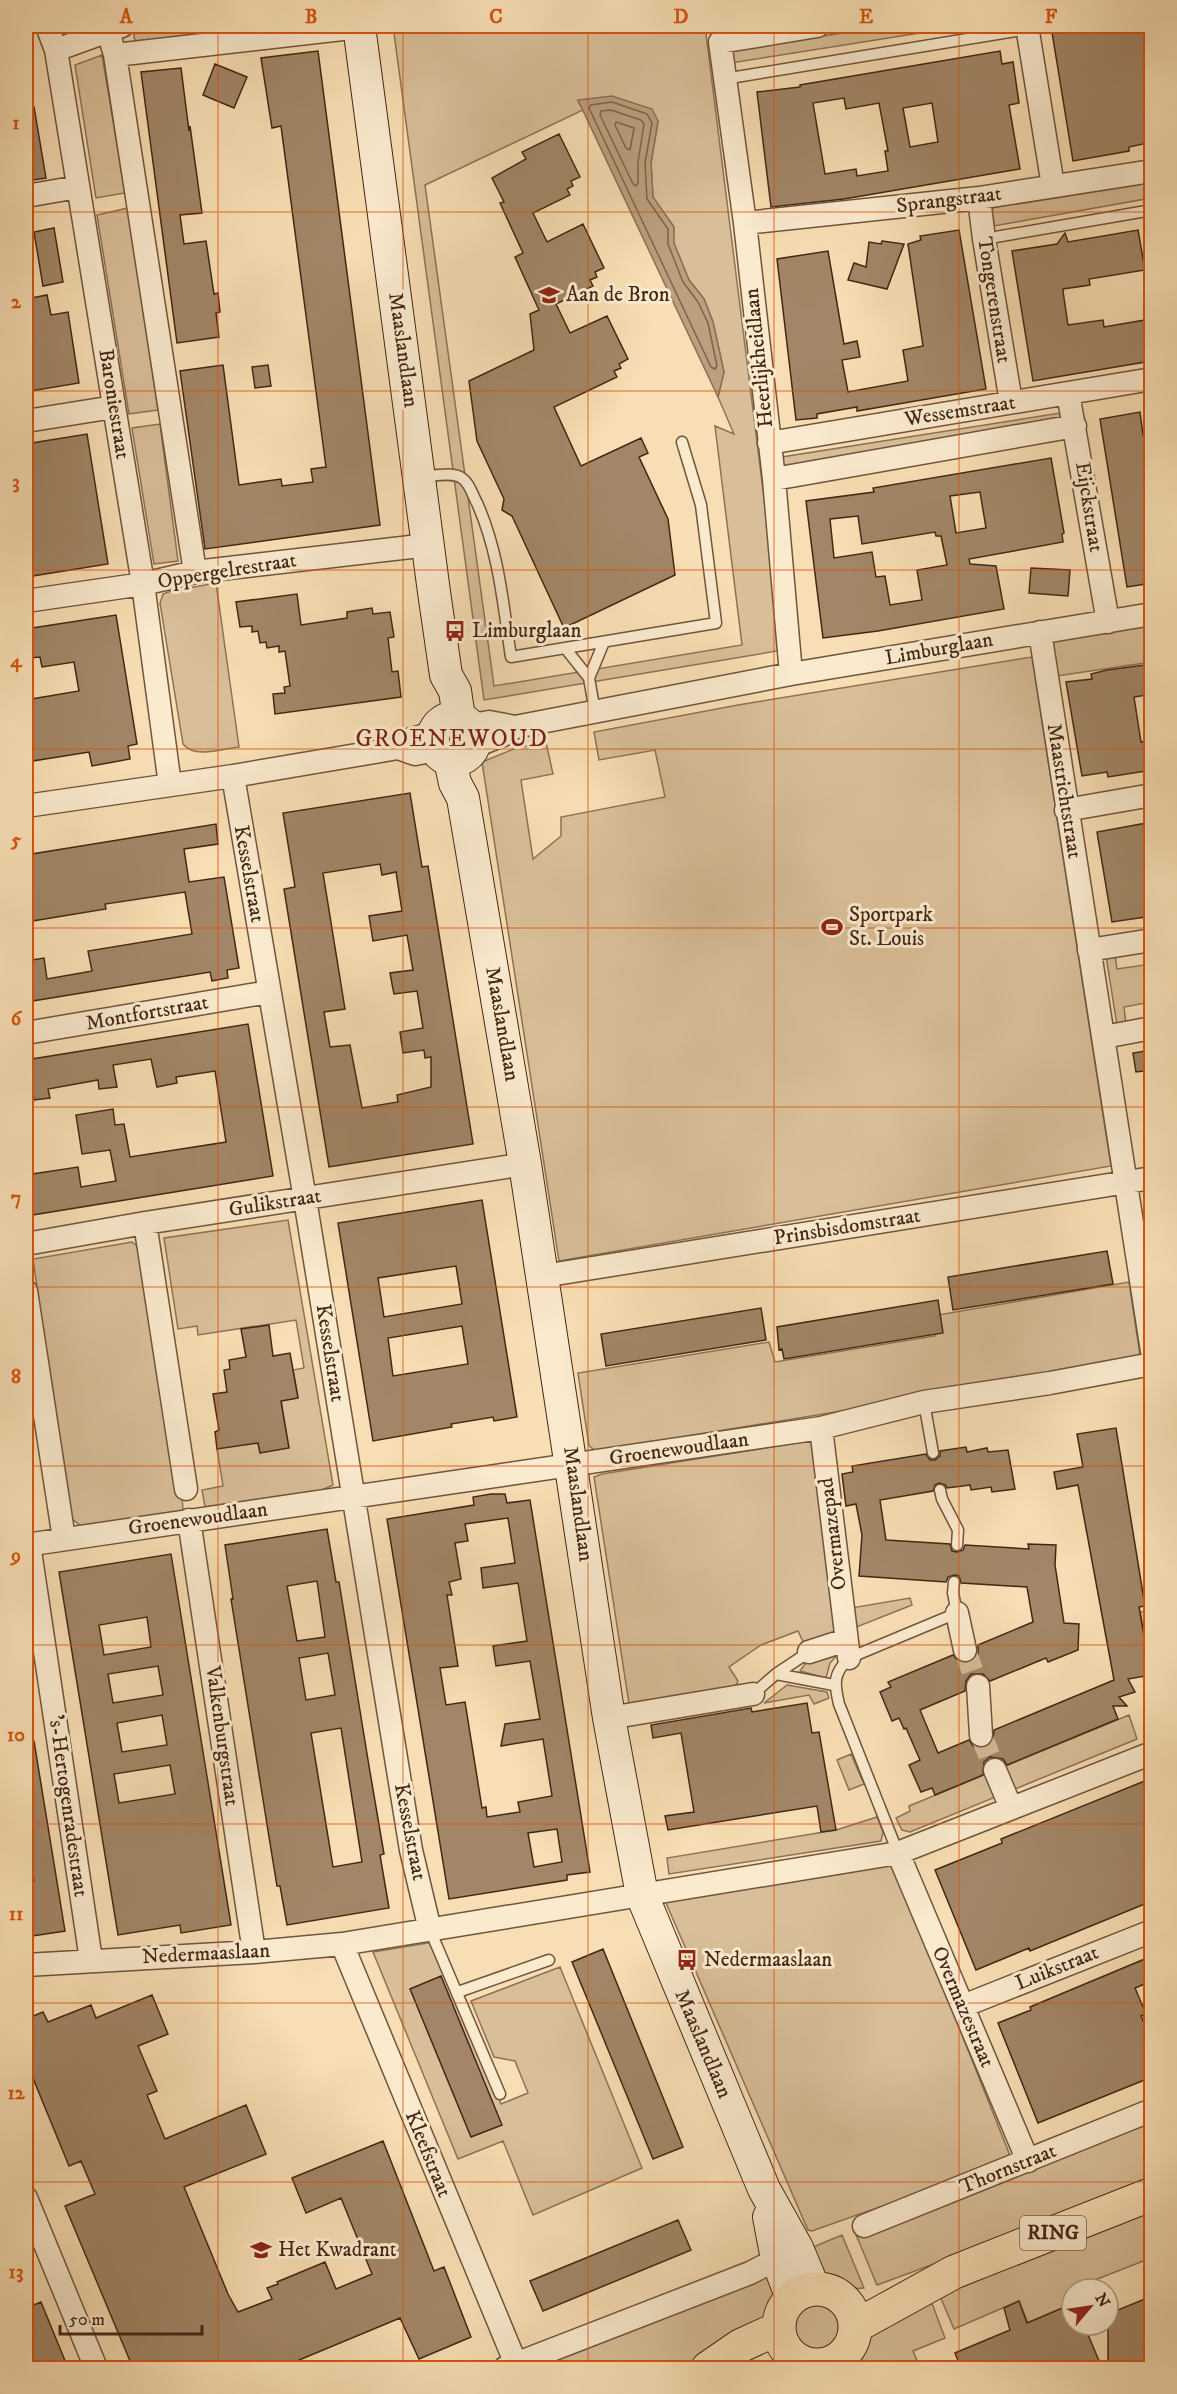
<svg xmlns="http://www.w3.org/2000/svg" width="1177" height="2394" font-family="'IM FELL DW Pica',serif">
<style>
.green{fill:#d9bf99;stroke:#8e7256;stroke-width:1.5;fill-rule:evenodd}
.water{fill:#bb9f7e;stroke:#8b6f54;stroke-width:1.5}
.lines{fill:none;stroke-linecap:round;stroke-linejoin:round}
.shore{stroke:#806249;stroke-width:1.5}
.building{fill:#a28667;stroke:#442614;stroke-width:1.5;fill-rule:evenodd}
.street-tunnel{stroke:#d4b994;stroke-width:22;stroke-dasharray:22 11;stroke-linecap:butt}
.lane-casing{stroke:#71543c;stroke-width:13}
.street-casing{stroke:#71543c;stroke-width:25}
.secondary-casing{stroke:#442614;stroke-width:34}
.primary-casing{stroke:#442614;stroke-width:35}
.lane{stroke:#faeace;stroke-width:10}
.street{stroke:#faeace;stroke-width:22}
.secondary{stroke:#faeace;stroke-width:32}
.primary{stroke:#f8deb4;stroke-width:33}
.grid{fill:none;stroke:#d8540d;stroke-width:1.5;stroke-opacity:0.55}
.labels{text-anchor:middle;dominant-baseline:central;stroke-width:6;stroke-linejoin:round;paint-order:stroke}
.shield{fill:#faeace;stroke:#7b614c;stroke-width:1.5}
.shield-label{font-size:20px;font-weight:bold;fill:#442614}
.street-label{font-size:21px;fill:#442614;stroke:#faeace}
.poi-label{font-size:21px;fill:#442614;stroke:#faeace;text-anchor:start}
.quarter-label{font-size:24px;letter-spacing:1.5px;fill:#7a1f14;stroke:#faeace}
.neatline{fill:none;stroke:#d8540d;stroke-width:2}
.grid-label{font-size:20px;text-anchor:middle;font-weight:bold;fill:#d8540d}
</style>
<rect width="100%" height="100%" fill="#f8deb4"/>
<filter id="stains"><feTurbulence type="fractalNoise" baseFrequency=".00333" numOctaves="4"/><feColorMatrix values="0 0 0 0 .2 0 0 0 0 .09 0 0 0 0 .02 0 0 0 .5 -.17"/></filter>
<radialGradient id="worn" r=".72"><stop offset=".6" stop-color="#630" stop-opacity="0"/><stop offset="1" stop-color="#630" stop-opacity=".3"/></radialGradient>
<path class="green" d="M143 26H306L138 44C131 36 133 29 143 26Z
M393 26H705L783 650 484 700ZM578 101 658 122 651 163 653 198 674 227 673 242 689 280 704 299 713 322 724 372 718 397 734 434 715 426 742 645 494 686 425 185 583 110Z
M886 26H964L731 63 730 51Z
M102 55 125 193 96 198 75 65Z
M1151 178V198L994 226 991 208Z
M128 208 158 410 129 414 97 215Z
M1060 413 1062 429 784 475 782 457Z
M160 424 178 561 154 564 132 428Z
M216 583 239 747C222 749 195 759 183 744L160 603 163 594 171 591Z
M1151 619V662L1057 676 1052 640Z
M1032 657 1111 1166 559 1261 482 762 516 748 546 742 553 774 521 780 533 859 561 836V817L665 797 655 750 599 760 594 732 738 705Z
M1115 955 1117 969 1151 964V1002L1124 1007 1126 1024 1117 1025 1106 956Z
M288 1220 333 1485 322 1490 205 1507 202 1490 223 1486 217 1449 257 1438 260 1453 288 1448 281 1401 298 1398 293 1370 304 1368 296 1320 198 1335 197 1326 178 1329 164 1238Z
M132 1242 141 1249 182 1494 183 1511 83 1528 70 1517 33 1259Z
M1129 1282 1141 1362 596 1451 589 1446 578 1373 769 1342 775 1362 935 1336 932 1316Z
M816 1440 841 1651 830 1663 826 1678 800 1671 810 1657 798 1631 761 1645 729 1667 738 1681 732 1693 630 1710 594 1477 602 1474Z
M910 1598 912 1605 854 1628 851 1608Z
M1151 1610H1152L1151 1676 1140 1612Z
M787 1685 827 1692 829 1698 814 1704 809 1695 764 1703Z
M1129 1715 1137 1739 910 1832 902 1830 896 1818 910 1811 909 1806Z
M851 1754 864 1784 849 1790 837 1760Z
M877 1817 883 1832 881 1841 669 1874 667 1858 836 1830Z
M894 1864 1009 2153 1010 2161 812 2231 808 2230 666 1903 670 1900Z
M434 1942 501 2104 528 2093 515 2061 494 2057 471 2001 560 1967 642 2168 533 2215 503 2141 458 2159 373 1952Z
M1151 2117V2184L877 2285 854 2230Z
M1151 2209V2258L1072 2289 1070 2292 1072 2304 1028 2323 1019 2301 954 2329 940 2296Z
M842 2235 864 2288C832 2292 822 2272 806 2250Z
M764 2273 773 2274 778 2291 770 2316 752 2334 682 2368H535Z
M930 2298 945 2338 913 2351 920 2368H856L857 2355 866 2336Z
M795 2327a22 22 0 1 1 44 0a22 22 0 1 1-44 0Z"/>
<path class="water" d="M612 96 652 109 658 121 651 163 653 197 674 227V243L689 280 704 299 713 322 724 372 718 397 578 100Z"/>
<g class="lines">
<path class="shore" d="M612 102 647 114 652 123 645 163 647 199 668 229V244L683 282 698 302 708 323 717 366 715 369 711 367 589 108 591 105Z
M611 110 641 120 644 124 638 162V183L636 186 633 184 600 115 601 111Z
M616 122 634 128 630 150 626 148 615 125Z"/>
</g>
<path class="building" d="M1051 26H1152V142L1129 147V151L1073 161Z
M318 51 380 525 205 549 180 371 223 365 239 485 281 479 282 486 313 482 311 469 326 467 281 126 272 128 261 58Z
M1000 51 1002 64 1013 62 1019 103 1009 105 1020 169 844 199 771 207 757 92 800 87V85ZM844 98 846 109 879 103 888 151H885L888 171 857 176 856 169 825 174 813 103ZM932 103 938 142 910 147 903 108Z
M215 64 247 77 234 108 203 95Z
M181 68 189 131 190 126 202 213 180 215 184 244 206 241 214 294 218 293 220 312 216 313 219 337 177 343 141 72Z
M34 107 46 178 26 181V108Z
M559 134 580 177 571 181 573 186 567 189 570 195 533 213 547 242 583 224 604 268 595 272 597 277 590 280 593 286 556 304 570 333 607 316 628 359 619 364 621 368 614 371 617 377 554 407 581 466 641 438 648 453 639 457 668 519 675 575 564 628 512 516 502 510 504 499 477 441 469 381 534 350 530 314 539 310 515 257 523 253 500 203 504 202 492 178 526 159 522 152Z
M54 228 63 282 43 286 34 232Z
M959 230 986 389 857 411V407L817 414V418L796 420 777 259 828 251 844 344 857 341 860 357 842 360 848 392 908 381 903 350 923 346 908 244 921 240 920 236Z
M1138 230 1145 270 1089 279 1090 285 1063 289V291L1068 325 1103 320 1104 327 1151 319V361L1033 381 1012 251 1057 244 1065 233 1068 242Z
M882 241 904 244 887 289 848 280 854 263 866 267 869 242 881 244Z
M47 295 51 315 68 312 79 383 31 391 26 356V299Z
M268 365 271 386 255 388 252 367Z
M1140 412 1143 435 1152 433V583L1127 587 1100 419Z
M87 434 108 564 26 577V444Z
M1051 458 1064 533 1062 534 1063 542 969 559 970 564 996 566 1004 609 878 631 823 638 806 501 874 492 873 488ZM980 492 986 528 956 533 950 496ZM858 516 862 544 935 532 936 536H941L947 565 917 570 922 600 890 605 885 576 876 577 872 552 834 558 830 519Z
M1031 568 1070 570 1068 596 1029 593Z
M297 594 301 625 347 618V612L372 608 373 614 390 612 394 637 388 638 392 672 398 671 401 697 275 714 273 694 285 693 284 687 290 686 285 651 279 652V646L267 648 266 642 260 643 258 631 252 632V626L240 627 236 602Z
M116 615 137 744 128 746 130 759 92 766 89 752 26 762V700L79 691 74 662 42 667 40 657 30 658 29 649H26V629Z
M1152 664V694L1134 697 1141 742 1152 740V770L1108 777 1107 772 1082 776 1066 682 1092 679 1091 674 1107 670Z
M410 793 422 867 428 866 473 1144 329 1167 284 889 295 887 283 813ZM380 864 382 875 396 872 402 911 369 916 373 941 407 935 413 970 390 973 392 984 394 994 417 991 423 1028 400 1032 403 1053 424 1050 425 1058 431 1057V1087L397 1095 398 1102 362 1108 350 1045 330 1047 324 1012 345 1009 323 873Z
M1152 822V916L1112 922 1097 832Z
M216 824 218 844 184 849 189 882 224 877 239 968 227 970 228 978 212 981 210 972 26 1002V961L44 958 47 979 81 973 92 971 88 951 192 934 185 892 105 904 106 909 26 922V855Z
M248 1024 273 1176 26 1216V1175L78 1167 81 1187 116 1181 110 1150 82 1154 76 1115 113 1109 115 1125 124 1124 130 1157 226 1142 215 1071 176 1077 177 1083 157 1087 151 1059 113 1065 117 1087 99 1089 98 1080 48 1089 50 1098 34 1100 31 1079 26 1080V1060Z
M1152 1050V1070L1136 1072 1133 1053Z
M482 1200 517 1417 494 1421 493 1417 451 1424 452 1427 373 1441 338 1223ZM456 1266 462 1304 384 1317 378 1278ZM462 1326 468 1364 393 1376 388 1338Z
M1107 1251 1113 1284 953 1310 948 1277Z
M938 1300 943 1333 784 1359 782 1349 779 1350 777 1327Z
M761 1308 766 1340 606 1366 601 1334Z
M269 1325 273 1356 290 1353 298 1398 281 1401 289 1448 260 1453 258 1443 217 1449 215 1432 219 1430 213 1394 227 1392 224 1370 230 1369 229 1360 246 1357 241 1329Z
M1116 1428 1145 1606 1139 1607 1151 1675 1128 1679 1135 1692 1119 1697 1127 1706H1113L1118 1719 1007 1765 1003 1759 990 1757 984 1762 983 1775 935 1795 932 1788 921 1792 909 1765 920 1760 906 1728 904 1729 899 1718 892 1721 880 1692 891 1687 888 1682 953 1655 960 1663H968L978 1655V1645L1033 1622 1027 1587 961 1583 959 1576 954 1575 948 1577 946 1582 859 1576 862 1535 856 1504 846 1506 842 1474 853 1472 852 1466 926 1454 930 1460H935L940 1456V1451L966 1447 967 1452 987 1448 988 1452 1008 1450 1015 1489 992 1492 991 1487 971 1490 970 1485 947 1488 945 1485 939 1483 935 1485 933 1491 880 1500 886 1540 950 1544 952 1551 957 1552 963 1550 965 1545 1029 1549 1028 1544 1056 1545 1055 1565 1064 1623 1079 1624 1078 1650 1048 1662 1046 1658 990 1681 983 1674H971L966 1681 965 1691 920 1710 938 1753 969 1740 974 1747 982 1748 993 1742 994 1730 1114 1680 1078 1485 1057 1489 1054 1472 1083 1467 1077 1434Z
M491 1494H505L507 1503 530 1500 590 1872 567 1875V1880L449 1899 387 1519 474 1505 473 1497ZM508 1518 515 1563 481 1568 483 1588 518 1583 527 1641 493 1646 496 1666 530 1661 540 1719 505 1724 501 1746 543 1739 552 1796 518 1802 520 1812 487 1817 486 1807 482 1808 465 1702 446 1705 440 1668 458 1666 447 1595H452L449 1582 461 1579 455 1543 468 1541 465 1524ZM557 1829 562 1862 534 1867 528 1833Z
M327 1529 336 1582H339L369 1766 384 1854 380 1855 389 1908 287 1925 280 1886H277L269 1837 231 1599H233L225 1545ZM317 1581 325 1637 297 1641 287 1586ZM328 1653 335 1695 306 1700 299 1658ZM341 1728 362 1862 333 1867 311 1733Z
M171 1554 231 1925 181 1933 180 1925 118 1935 59 1572ZM147 1617 151 1647 104 1655 99 1625ZM158 1666 163 1695 113 1703 108 1674ZM162 1715 167 1745 122 1752 117 1723ZM170 1765 175 1794 119 1803 114 1774Z
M807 1703 812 1733 819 1732 836 1830 821 1832 817 1806 668 1830 665 1816 694 1812 681 1733 653 1738 651 1725 751 1708 752 1712Z
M34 1741 65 1931 26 1937V1915L33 1914 27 1882 34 1881 29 1851 26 1852V1742Z
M1152 1778V1901L1030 1951 1029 1948 976 1970 935 1870 1002 1843 1001 1839Z
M603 1949 683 2147 653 2159 572 1962Z
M1152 1956V1981L1135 1988 1146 2014 1141 2016 1152 2042V2077L1038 2123 998 2023 1031 2010 1030 2007 1049 1999Z
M441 1976 502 2125 471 2137 410 1989Z
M152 1995 168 2034 138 2046 157 2091 147 2095 165 2139 246 2105 266 2154 184 2187 228 2294 238 2312 272 2299 267 2288 278 2284 277 2282 325 2262 336 2289 372 2274 341 2198 306 2213 292 2178 383 2141 434 2271 444 2267 471 2337 419 2359 400 2318 280 2368H133L65 2206 95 2194 81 2161 69 2166 26 2061V2019L43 2012 48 2022 91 2005 96 2018Z
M678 2220 691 2250 543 2311 530 2281Z
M1152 2296V2368H1108V2314Z
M1019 2301 1027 2323 1072 2304V2325H1084L1102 2368H961L955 2353 1010 2330 1004 2308Z
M41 2302 68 2368H26V2308Z"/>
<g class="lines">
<path class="street-tunnel" d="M965 1650 978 1686
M981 1735 995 1770"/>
<defs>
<path id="lane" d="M724 79 1028 29
M984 239 1152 210
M422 477C434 476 454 471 463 479 470 484 473 496 477 503 499 552 503 604 511 657L716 623 701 505 682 442
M565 648 589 678 595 712
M589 678 604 642
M924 1402 933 1453
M940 1490 942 1499 958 1530 957 1545
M776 1674 834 1685
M753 1694 776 1674 809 1652
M898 1853 839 1704C834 1683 833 1674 849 1658L957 1613 953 1593 954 1582
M430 1930 500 2094
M458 1992 549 1960"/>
<path id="street" d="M47 26 56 50 143 584 170 785
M1027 26 1053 186
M108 31 115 55 195 572
M56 50 122 26
M115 55 360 27
M26 196 78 187
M979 198 984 239 1011 402
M745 223 979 198 1152 171
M1068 393 1108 622
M26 421 114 407
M769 443 1152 379
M774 479 1075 426
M26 601 143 584 195 572 428 545
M1040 632 1152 1351
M791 674 774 479 745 223 720 42 817 26
M471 725 489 722 515 727
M475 746 503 735 515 727 791 674 1152 614
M398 748 415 754 436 750
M233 776 305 1199 411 1850 430 1930
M26 806 233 776 398 748 411 739 434 733
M1066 810 1152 795
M1089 950 1152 940
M26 1033 269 992
M1104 1037 1152 1028
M145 1223 186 1489
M26 1244 145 1223 525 1164
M543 1276 1152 1178
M26 1291 64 1539
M821 1428 849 1658
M189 1520 254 1952
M29 1544 91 1960
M26 1545 821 1428 924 1402 1050 1383 1152 1364
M957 1613 965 1650
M809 1652 846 1640
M978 1686 981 1735
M609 1718 753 1694
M995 1770 1011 1808
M898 1853 1028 2161
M342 1944 516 2364
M26 1965 254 1952 342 1944 898 1853 1152 1753
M963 2006 1152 1931
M26 2198 96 2368
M864 2226 1152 2110
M842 2356 844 2368
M819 2365 820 2368
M505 2368 750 2273 777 2259"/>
<path id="secondary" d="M359 26 434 592 446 675 455 691 459 718
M433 739a21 21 0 1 1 42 0a21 21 0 1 1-42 0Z
M450 760 455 783 463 798 525 1164 609 1718 642 1895 764 2189 797 2248 814 2289
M769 2217 777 2259 792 2298"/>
<path id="primary" d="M779 2327a38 38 0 1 1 76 0a38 38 0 1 1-76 0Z
M856 2326 954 2272 1152 2194
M708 2368 740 2346 779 2328"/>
</defs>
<use href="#lane" class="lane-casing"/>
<use href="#street" class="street-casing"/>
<use href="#secondary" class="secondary-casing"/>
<use href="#primary" class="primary-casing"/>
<use href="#lane" class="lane"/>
<use href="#street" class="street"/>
<use href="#secondary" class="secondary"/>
<use href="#primary" class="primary"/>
</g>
<path class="grid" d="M218 26V2368M403 26V2368M588 26V2368M774 26V2368M959 26V2368M26 212H1152M26 391H1152M26 570H1152M26 749H1152M26 928H1152M26 1107H1152M26 1287H1152M26 1466H1152M26 1645H1152M26 1824H1152M26 2003H1152M26 2182H1152"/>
<defs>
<symbol id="school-bare" viewBox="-9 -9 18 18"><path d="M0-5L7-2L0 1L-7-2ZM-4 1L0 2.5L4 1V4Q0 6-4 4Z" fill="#8f2418" stroke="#faeace" stroke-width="2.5" paint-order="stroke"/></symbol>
<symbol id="bus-bare" viewBox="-9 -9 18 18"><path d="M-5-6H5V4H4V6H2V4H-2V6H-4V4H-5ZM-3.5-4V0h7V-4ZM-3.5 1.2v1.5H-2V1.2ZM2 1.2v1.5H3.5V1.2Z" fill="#8f2418" stroke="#faeace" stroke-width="2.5" paint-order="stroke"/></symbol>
<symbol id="stadium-bare" viewBox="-9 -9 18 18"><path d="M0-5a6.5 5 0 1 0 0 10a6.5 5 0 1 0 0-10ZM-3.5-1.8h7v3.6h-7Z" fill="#8f2418" stroke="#faeace" stroke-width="2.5" paint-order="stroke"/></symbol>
</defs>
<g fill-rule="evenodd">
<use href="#school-bare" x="534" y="280" width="30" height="30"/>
<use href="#bus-bare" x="440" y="616" width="30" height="30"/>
<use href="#stadium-bare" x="817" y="912" width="30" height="30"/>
<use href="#bus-bare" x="672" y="1945" width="30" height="30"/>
<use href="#school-bare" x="246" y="2235" width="30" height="30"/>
</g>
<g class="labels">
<rect class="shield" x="1020" y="2216" width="66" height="34" rx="4.5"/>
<g class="shield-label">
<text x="1053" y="2233">RING</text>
</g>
<g class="street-label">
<text transform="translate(949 200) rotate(-7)">Sprangstraat</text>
<text transform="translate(994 300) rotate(81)">Tongerenstraat</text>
<text transform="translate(403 350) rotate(82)">Maaslandlaan</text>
<text transform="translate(759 358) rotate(-96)">Heerlijkheidlaan</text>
<text transform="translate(114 404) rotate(81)">Baroniestraat</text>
<text transform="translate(960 411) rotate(-9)">Wessemstraat</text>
<text transform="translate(1089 507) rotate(81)">Eijckstraat</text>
<text transform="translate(227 571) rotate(-9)">Oppergelrestraat</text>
<text transform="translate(939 649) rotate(-10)">Limburglaan</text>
<text transform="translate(1064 791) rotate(81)">Maastrichtstraat</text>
<text transform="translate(249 874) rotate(80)">Kesselstraat</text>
<text transform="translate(147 1013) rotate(-10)">Montfortstraat</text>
<text transform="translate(502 1024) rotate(80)">Maaslandlaan</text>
<text transform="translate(275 1203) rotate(-9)">Gulikstraat</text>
<text transform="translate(847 1227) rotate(-9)">Prinsbisdomstraat</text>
<text transform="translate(330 1353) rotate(81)">Kesselstraat</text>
<text transform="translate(679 1449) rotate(-8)">Groenewoudlaan</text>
<text transform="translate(578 1504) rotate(82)">Maaslandlaan</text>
<text transform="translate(198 1519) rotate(-8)">Groenewoudlaan</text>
<text transform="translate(833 1534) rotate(-97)">Overmazepad</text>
<text transform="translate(222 1736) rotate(82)">Valkenburgstraat</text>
<text transform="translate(68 1806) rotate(82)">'s-Hertogenradestraat</text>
<text transform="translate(410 1832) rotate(79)">Kesselstraat</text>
<text transform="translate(206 1954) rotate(-3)">Nedermaaslaan</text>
<text transform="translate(1057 1968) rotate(-22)">Luikstraat</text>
<text transform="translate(963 2007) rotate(67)">Overmazestraat</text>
<text transform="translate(703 2044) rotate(67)">Maaslandlaan</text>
<text transform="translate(428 2154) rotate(68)">Kleefstraat</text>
<text transform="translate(1008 2169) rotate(-22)">Thornstraat</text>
</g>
<g class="poi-label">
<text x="566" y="295">Aan de Bron</text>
<text x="472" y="631">Limburglaan</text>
<text x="849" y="915">Sportpark<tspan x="849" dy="24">St. Louis</tspan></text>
<text x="704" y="1960">Nedermaaslaan</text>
<text x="278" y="2250">Het Kwadrant</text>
</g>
<g class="quarter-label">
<text x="452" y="739">GROENEWOUD</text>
</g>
</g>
<rect width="1177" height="2394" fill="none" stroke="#f8deb4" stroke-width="66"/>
<g transform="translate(1090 2307) rotate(61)"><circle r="28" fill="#faeace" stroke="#b19c84" stroke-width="1.5"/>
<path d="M0-4.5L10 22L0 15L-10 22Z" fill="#8f2418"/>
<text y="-9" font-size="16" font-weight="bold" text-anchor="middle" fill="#442614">N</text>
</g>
<path d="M60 2325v9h142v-9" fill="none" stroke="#442614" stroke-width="3"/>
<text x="69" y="2325" font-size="18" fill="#442614" stroke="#faeace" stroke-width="4.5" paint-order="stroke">50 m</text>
<rect x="33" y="33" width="1111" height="2328" class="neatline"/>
<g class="grid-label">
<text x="126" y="23">A</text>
<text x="311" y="23">B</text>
<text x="496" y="23">C</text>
<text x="681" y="23">D</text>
<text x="866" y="23">E</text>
<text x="1051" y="23">F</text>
<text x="16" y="129">1</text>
<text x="16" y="308">2</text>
<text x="16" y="488">3</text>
<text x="16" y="667">4</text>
<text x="16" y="846">5</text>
<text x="16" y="1025">6</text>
<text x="16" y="1204">7</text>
<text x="16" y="1383">8</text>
<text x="16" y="1562">9</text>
<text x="16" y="1741">10</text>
<text x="16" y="1920">11</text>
<text x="16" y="2099">12</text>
<text x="16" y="2278">13</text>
</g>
<rect width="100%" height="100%" filter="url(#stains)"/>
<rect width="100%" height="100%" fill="url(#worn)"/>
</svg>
